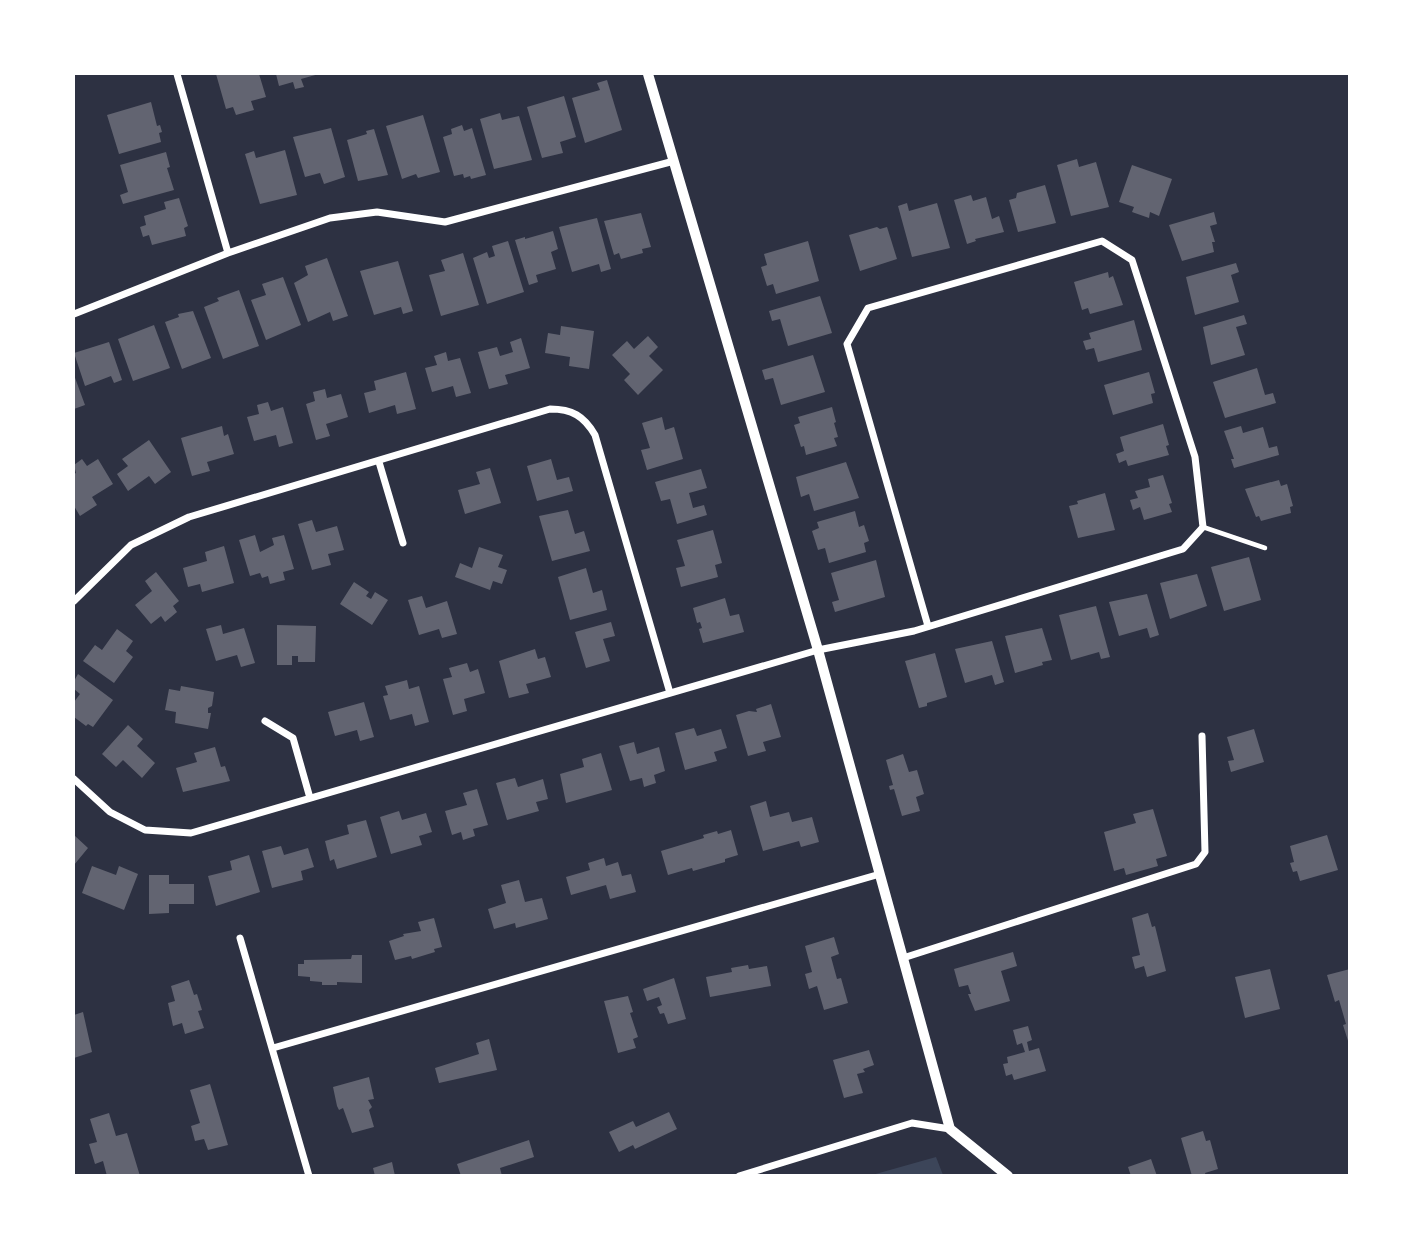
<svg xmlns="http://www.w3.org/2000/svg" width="1423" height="1249" font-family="'Golos Text',sans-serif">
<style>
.green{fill:#3c4559}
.building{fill:#626471}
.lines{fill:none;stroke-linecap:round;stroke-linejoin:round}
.service{stroke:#fff;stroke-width:4.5}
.minor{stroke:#fff;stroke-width:7}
.tertiary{stroke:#fff;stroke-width:10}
</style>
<rect width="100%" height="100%" fill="#2d3142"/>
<path class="green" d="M936 1157 943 1175H872Z"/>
<path class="building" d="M216 74H259L266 97 251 101 254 110 236 115 233 107 226 109Z
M276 74H319L301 79 304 87 295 89 293 82 279 86Z
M607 80 622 130 585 143 572 98 600 90 597 83Z
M564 96 576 137 560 142 563 153 542 158 527 107Z
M151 102 157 126 160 125 162 132 159 133 161 142 119 154 107 115Z
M500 113 502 120 519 116 532 160 494 169 480 119Z
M423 115 440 172 418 178 416 174 402 179 386 126Z
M462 125 464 131 472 128 486 175 471 179 470 176 464 178 463 174 454 176 443 137 452 134 451 129Z
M331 128 345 177 324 184 320 173 305 177 293 137Z
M374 129 388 175 358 181 347 140 367 134 366 131Z
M285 150 297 195 260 204 245 154 254 151 256 158Z
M166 152 170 167 167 168 174 190 123 204 120 195 128 192 120 165Z
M1077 159 1079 167 1096 162 1109 207 1071 216 1057 165Z
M1132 165 1172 179 1159 216 1150 212 1149 218 1132 212 1134 207 1119 202Z
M1045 185 1056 223 1018 232 1009 200 1016 198 1017 193Z
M971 195 973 201 986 197 992 219 999 216 1004 232 975 239 976 241 967 244 954 200Z
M179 198 188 226 184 228 186 236 152 245 149 235 143 237 140 227 146 225 144 216 166 209 164 202Z
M907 203 909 211 937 203 950 248 912 257 898 206Z
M1214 212 1217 224 1210 226 1215 242H1212L1214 252 1182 261 1169 225Z
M641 213 651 247 642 249 643 253 621 259 619 253 614 255 604 221Z
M597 218 611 269 601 272 599 264 572 272 559 227Z
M877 227 880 229 887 227 897 259 860 271 849 235Z
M553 231 558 249 551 252 556 269 536 275 538 282 529 285 515 240 525 237V239Z
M508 241 524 292 487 304 473 258 487 252 489 258 495 256 492 246Z
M808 241 819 281 776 294 773 284 767 286 761 267 767 265 764 254Z
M463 253 479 305 441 316 429 275 445 271 441 260Z
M327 258 348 316 333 321 330 312 308 322 294 283 308 275 305 266Z
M398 261 413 311 403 314 401 307 374 315 360 271Z
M1236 263 1239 272 1231 275 1239 302 1195 315 1186 277Z
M1108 272 1109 278 1113 276 1123 305 1090 314 1088 308 1082 310 1074 282Z
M283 277 301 325 266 340 251 300 266 295 262 284Z
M239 290 259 346 223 359 204 307 219 301 217 298Z
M820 296 832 333 788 346 780 319 772 321 769 311Z
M193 311 211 358 182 369 165 322 179 317 178 314Z
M1244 315 1247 324 1236 327 1245 355 1211 365 1203 327Z
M1134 320 1142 350 1098 362 1094 348 1086 350 1083 341 1091 339 1089 333Z
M154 325 170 368 133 381 118 339Z
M561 326 594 331 589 369 569 366 570 357 545 353 548 333 560 335Z
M648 336 658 347 649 356 663 370 638 395 624 380 630 374 612 355 627 341 634 349Z
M521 338 530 368 505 375 508 384 489 389 478 352 497 347 500 356 513 352 510 342Z
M109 342 122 380 114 383 111 376 85 386 74 353Z
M446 352 448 361 460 358 471 393 456 397 453 386 432 392 425 368 437 365 434 356Z
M813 355 825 392 781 405 773 378 765 380 762 370Z
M1257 368 1265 395 1273 393 1276 403 1225 418 1213 382Z
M406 372 416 409 397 414 395 405 369 413 364 393 376 390 374 381Z
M1149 372 1155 393 1151 394 1153 403 1113 415 1104 385Z
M74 375 85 405 74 409Z
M325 389 327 398 341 394 348 417 326 424 330 436 316 440 306 404 315 401 313 392Z
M268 402 271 411 283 407 293 443 279 447 276 435 254 441 247 417 259 414 257 405Z
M832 407 836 422 834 423 838 437 834 438 837 446 806 455 804 446 801 447 794 425 800 423 798 417Z
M662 417 665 430 674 427 683 459 647 470 641 450 650 448 642 423Z
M1163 424 1169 445 1166 446 1169 455 1128 466 1126 460 1119 463 1116 454 1124 451 1120 437Z
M222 426 224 436 228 434 234 454 207 462 210 471 192 476 181 438Z
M1241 426 1243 433 1263 427 1269 448 1277 446 1279 455 1234 468 1231 459H1234L1224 431Z
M149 440 171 472 155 484 149 476 128 491 117 474 128 466 122 459Z
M82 459 87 466 98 459 113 484 92 497 97 505 80 516 74 506V474L76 473 74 465Z
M551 459 557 480 569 477 573 491 537 501 527 466Z
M846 462 859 498 814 511 809 494 801 497 796 477Z
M490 468 501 503 465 514 458 490 480 484 476 472Z
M701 469 707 488 689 493 693 508 704 505 707 515 677 524 670 499 661 501 655 482Z
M1163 475 1172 503 1169 504 1172 512 1144 520 1140 507 1133 510 1130 500 1138 498 1135 491 1150 487 1148 479Z
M1279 480 1281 486 1287 484 1293 506 1290 507 1291 513 1261 521 1259 516 1256 517 1245 489Z
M1105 493 1115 530 1078 538 1069 506 1078 504 1077 501Z
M568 510 575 534 584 531 590 551 552 561 539 516Z
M855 511 859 527 864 525 869 541 864 543 866 552 829 563 825 548 818 550 812 531 819 528 817 522Z
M312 520 316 532 337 526 344 550 328 554 331 565 312 570 298 524Z
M713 530 722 563 715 565 718 577 681 587 676 568 685 566 677 540Z
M255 535 260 552 274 545 272 538 284 535 294 569 283 572 285 580 270 584 268 576 262 578 260 573 250 576 239 540Z
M224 546 234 583 202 592 200 584 188 587 183 568 207 561 205 552Z
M479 547 503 555 498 567 507 570 502 584 493 581 490 590 455 577 460 563 472 568Z
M1249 557 1261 600 1224 611 1211 567Z
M876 560 885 597 835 612 832 602 839 600 831 573Z
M586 568 593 593 602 590 607 610 570 620 558 577Z
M156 572 179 601 173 606 177 612 165 622 161 616 151 624 135 605 152 591 145 581Z
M1197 574 1207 606 1170 619 1160 583Z
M354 582 369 592 366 596 371 599 375 592 388 600 372 625 340 604Z
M1147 594 1159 635 1150 638 1147 628 1119 636 1109 602Z
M422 596 426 608 447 601 457 634 442 638 439 629 419 635 408 600Z
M725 598 730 616 739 614 744 632 703 643 699 629 702 628 700 622 697 623 693 608Z
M1096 606 1110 657 1101 659 1099 652 1071 660 1059 615Z
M611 622 615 636 603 639 610 661 586 668 575 632Z
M221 625 223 634 244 628 255 663 241 667 237 655 216 661 206 629Z
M277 625 316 626 315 662H298V656H292V665H277Z
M1042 628 1052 660 1042 662 1043 665 1015 673 1005 636Z
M117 629 133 641 126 651 133 657 114 683 83 661 95 645 102 650Z
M992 641 1004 682 995 685 992 675 965 683 955 649Z
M535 649 538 659 545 657 551 677 526 684 529 693 509 698 499 661Z
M935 653 947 697 927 703V706L919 708 905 661Z
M467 663 470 672 478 669 485 693 464 699 467 711 453 715 443 679 452 677 449 668Z
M78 674 113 700 93 727 88 724 86 726 74 717V702L80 694 74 689V681Z
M407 680 409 689 419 686 429 722 415 726 412 714 390 720 383 696 388 695 385 686Z
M181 686 214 692 212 706 208 708V713H211L208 729 175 723 176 712 165 710 169 689 180 691Z
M364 702 374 737 360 741 357 730 335 736 328 712Z
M771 704 781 737 763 742 766 751 748 756 736 715 749 711 757 712 756 709Z
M128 725 143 739 137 746 155 763 142 778 123 760 116 767 102 754Z
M694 728 697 736 721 729 727 748 714 752 717 761 685 770 675 733Z
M1254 729 1264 762 1231 772 1228 761 1234 760 1227 737Z
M634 742 637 754 659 747 665 771 654 775 656 783 644 787 642 778 630 781 619 746Z
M215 747 221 767 225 766 230 781 183 792 176 768 197 762 194 753Z
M601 753 612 790 566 803 560 774 584 767 582 759Z
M903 754 909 772 917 770 924 794 916 797 920 811 902 816 894 789 890 790 889 786 893 785 886 760Z
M515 778 518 787 543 779 548 799 536 802 539 811 507 820 496 783Z
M477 789 488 825 473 829 475 836 463 840 461 832 452 835 445 811 467 805 463 793Z
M766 801 770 817 789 812 792 822 812 817 819 842 801 847 799 841 763 851 750 806Z
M1153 809 1167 856 1156 859 1158 866 1126 875 1124 868 1114 871 1104 832 1136 823 1133 814Z
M399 811 402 820 426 813 432 832 419 836 422 845 391 854 380 817Z
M366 820 377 857 337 869 334 859 330 861 325 841 349 834 347 825Z
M731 830 738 855 725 859V862L693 871 692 868 668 875 661 851 704 838 703 835 717 831 718 834Z
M74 835 88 848 74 865Z
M1327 835 1338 870 1300 881 1297 871 1293 872 1290 863 1294 862 1290 846Z
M281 846 284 855 308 848 314 867 301 871 303 880 272 888 262 851Z
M249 855 260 892 216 906 208 876 232 870 230 861Z
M604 858 606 866 618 862 622 876 631 874 636 892 610 899 606 885 571 895 566 877 590 870 588 863Z
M92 866 116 875 119 866 138 874 124 910 82 893Z
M149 875H169V884H194V904H169V913L149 914Z
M519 880 525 902 542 898 548 919 516 928 515 923 494 929 488 909 506 903 501 885Z
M1148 913 1152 927 1155 926 1166 971 1147 977 1144 966 1135 969 1132 957 1140 955 1132 918Z
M434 918 442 947 434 949 435 952 412 959 411 956 395 960 389 941 404 936 403 934 421 931 418 922Z
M834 937 839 954 831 957 837 979 841 978 848 1003 824 1010 817 986 809 989 805 974 812 972 805 946Z
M1013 952 1017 966 1001 971 1010 1001 975 1011 968 994H971L968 985 959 987 954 969Z
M352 955H362V983L337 982V985H322V982L310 981V977L298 976V964H304V960L351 959Z
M748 965 749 969 767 966 771 986 710 997 706 977 732 972 731 968Z
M1270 969 1280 1009 1245 1018 1235 977Z
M1350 969V1043L1349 1044 1343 1025 1346 1024 1339 1000 1335 1002 1327 975Z
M674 978 686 1019 668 1024 664 1013 660 1014 657 1007 662 1005 659 997 647 1001 643 989Z
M189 980 194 995 197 994 202 1010 198 1011 204 1028 185 1034 182 1023 173 1026 168 1003 175 1001 171 986Z
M628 996 633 1012 630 1013 638 1037 633 1039 636 1048 618 1053 604 1001Z
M83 1012 92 1052 74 1058V1015Z
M1028 1026 1032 1040 1027 1042 1029 1051 1039 1048 1046 1071 1014 1080 1012 1074 1006 1076 1003 1064 1008 1063 1007 1057 1025 1052 1022 1043 1017 1045 1013 1030Z
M489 1039 497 1070 439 1083 435 1068 479 1054 476 1043Z
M869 1050 874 1065 863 1069 865 1072 857 1074 863 1093 844 1098 833 1060Z
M369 1077 374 1099 368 1100 372 1107 369 1110 374 1127 352 1133 343 1108 339 1110 337 1106 333 1087Z
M210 1084 228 1145 208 1150 204 1139 195 1141 191 1126 200 1123 190 1090Z
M669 1112 677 1129 635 1149 633 1145 619 1152 609 1132 633 1121 636 1127Z
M109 1113 116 1136 127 1133 140 1176H107L103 1161 95 1164 89 1144 97 1142 90 1119Z
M1203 1131 1206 1141 1210 1140 1218 1169 1205 1173 1206 1176H1192L1181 1138Z
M529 1140 534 1157 500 1168 502 1176H461L457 1164Z
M1151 1159 1157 1176H1131L1128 1167Z
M392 1162 395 1176H375L373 1168Z"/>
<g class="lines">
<path class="service" d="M1203 527 1265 548"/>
<path class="minor" d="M177 74 228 253
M74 314 228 253 330 218 377 212 445 222 674 161
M379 462 403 543
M74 601 131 545 189 517 550 409C572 409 584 416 595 435L670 693
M265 721 293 738 310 798
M74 779 110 812 145 830 191 833 818 650 914 631 1183 549 1203 527 1195 457 1132 260 1102 241 868 308 847 344 928 626
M240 938 309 1176
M903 958 1196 864 1205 852 1202 736
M273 1048 880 874
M739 1176 912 1123 950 1129"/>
<path class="tertiary" d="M648 74 818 650 950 1129 1008 1176"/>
</g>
<rect width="1423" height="1249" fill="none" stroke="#ffffff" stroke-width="150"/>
</svg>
